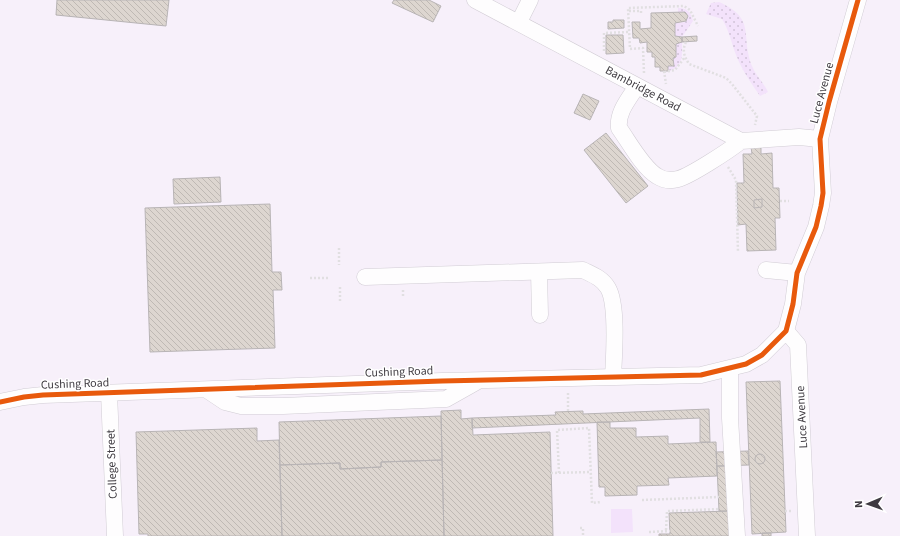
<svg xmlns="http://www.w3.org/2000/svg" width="900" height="536" font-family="'Source Sans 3',sans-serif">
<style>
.green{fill:#f3e2fb}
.garden{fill:url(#garden-dots)}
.building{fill:url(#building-back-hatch);stroke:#b8b4b5}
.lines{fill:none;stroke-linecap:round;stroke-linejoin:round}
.minor-casing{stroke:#d1ccd4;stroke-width:17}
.path{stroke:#e1dfe1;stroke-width:2.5;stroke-dasharray:2 2;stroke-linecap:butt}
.minor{stroke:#fefdfe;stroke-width:16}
.cycleway-casing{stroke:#fff;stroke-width:8}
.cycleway{stroke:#e8590c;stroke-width:5}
.labels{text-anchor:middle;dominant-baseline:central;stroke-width:3;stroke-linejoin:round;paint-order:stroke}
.street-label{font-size:12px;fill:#3f3b41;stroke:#fff}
</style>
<defs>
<pattern id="garden-dots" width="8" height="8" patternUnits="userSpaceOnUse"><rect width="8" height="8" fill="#f3e2fb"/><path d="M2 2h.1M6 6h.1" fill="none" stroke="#d1c3d8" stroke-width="1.8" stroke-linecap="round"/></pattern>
<pattern id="building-back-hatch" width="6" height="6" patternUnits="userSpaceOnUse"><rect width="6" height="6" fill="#ddd6d0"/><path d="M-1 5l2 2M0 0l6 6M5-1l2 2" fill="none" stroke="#bfb9b4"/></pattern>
</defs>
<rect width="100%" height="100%" fill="#f7f0fa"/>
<path class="green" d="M611 509H632L633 532 611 533Z"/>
<path class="garden" d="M719 2C757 19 740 35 752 66 756 76 764 83 768 92L760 96C751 83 742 70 736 55 731 42 729 30 722 19L706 14 711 3Z
M678 8C688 8 691 13 693 21L682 37 675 36V23L685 22 688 16 685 12H678Z
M678 42H682C682 54 684 68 668 71V66H674L673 58 676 57V44Z"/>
<path class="building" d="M57 0H169L166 26 56 15Z
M394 0H429L441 6 433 22 392 3Z
M685 12 688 16 686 21 675 23V36L682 37V42L676 44V57L673 58 674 66H668V71H660V67H655V57H652V52H647V42L640 43 639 38H633L632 22H640V29L651 28V13Z
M613 20H624V28L608 29V22H613Z
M606 35H623L624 53 606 54Z
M697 36V41L682 42V37Z
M583 94 599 101 590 120 574 113Z
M606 133 648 186 626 203 584 150Z
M761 146V154L772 153 773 188H779L780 218H775L776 250 747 251 746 224 738 225 737 183H744L743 154H752L751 147Z
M220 177 221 202 174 204 173 179Z
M762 199V207L754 208V200Z
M270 204 272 272H281L282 290H273L275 348 150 352 145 208Z
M780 381 786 532 752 534 746 382Z
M709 409 710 442H700V418L472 428V418L556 415 555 412 583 411V414Z
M461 410V419L472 418 473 435 550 432 553 536H444L441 411Z
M441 416 442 460 381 462V467L340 469V463L280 465 279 422Z
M597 422H610V428H636V437L668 436V444L716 442 717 476 668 478 669 485 637 486V495L605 496V487H599Z
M257 428V441L279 440 282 536H148V534H139L136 432Z
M748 451 749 465 717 466 716 452Z
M755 459a5 5 0 1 1 10 0a5 5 0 1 1-10 0Z
M442 460 444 536H282L280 465 340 463V469L381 467V462Z
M717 466H728L730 511H719Z
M730 511 731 536H659V534H670L669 513Z
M762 533H771V536H762Z"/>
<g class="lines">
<defs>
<path id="minor" d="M475 0 741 141 799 137 820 139
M519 22 530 0
M637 86C629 99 617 112 619 128 629 142 643 168 657 176 663 180 671 181 678 179 690 176 730 150 741 141
M766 270 797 273
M539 272 540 315
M365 277 583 270C593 275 602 278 608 288 618 305 614 356 613 377
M786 331 798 345 807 536
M730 369V418L737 536
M207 390 225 402 241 406H283L446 399 478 381
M109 393 115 536
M0 402 24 397 43 395 442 381 701 375 746 364 762 355 786 331 793 304 797 273 816 227 821 206 823 193 820 139 829 102 858 0"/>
</defs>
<use href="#minor" class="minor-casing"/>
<path class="path" d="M629 11H641V13
M686 42C682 50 684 56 689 64L726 78 732 84 757 116 755 125
M604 51V33L629 32
M664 71 666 84
M664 72 675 70 685 57
M644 73 643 48 630 49 628 8 684 6 690 10 698 26
M728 167 736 180 738 252
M780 201H789
M339 248V265
M310 278H329
M340 287V303
M403 290V298
M568 393V412
M551 473 591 472
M559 473 557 430 589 428 592 503 601 502
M642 500 719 497
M785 511H792
M580 528H583V536
M666 530 667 511 720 509
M649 532 670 531"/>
<use href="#minor" class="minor"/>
<defs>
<path id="cycleway" d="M0 402 24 397 43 395 442 381 701 375 746 364 762 355 786 331 793 304 797 273 816 227 821 206 823 193 820 139 829 102 858 0"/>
</defs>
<use href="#cycleway" class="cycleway-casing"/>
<use href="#cycleway" class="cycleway"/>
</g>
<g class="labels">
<g class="street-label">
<text transform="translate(643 89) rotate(28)">Bambridge Road</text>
<text transform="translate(822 93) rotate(-75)">Luce Avenue</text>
<text transform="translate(399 372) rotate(-2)">Cushing Road</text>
<text transform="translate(75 384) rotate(-2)">Cushing Road</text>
<text transform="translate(802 417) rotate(-93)">Luce Avenue</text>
<text transform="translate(112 464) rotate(-92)">College Street</text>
</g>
</g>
<g transform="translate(868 504) rotate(268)" stroke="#ffffff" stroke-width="3" paint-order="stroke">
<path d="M0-3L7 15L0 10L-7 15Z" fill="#3f3b41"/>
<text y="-6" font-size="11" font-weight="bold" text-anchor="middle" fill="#3f3b41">N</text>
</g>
</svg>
